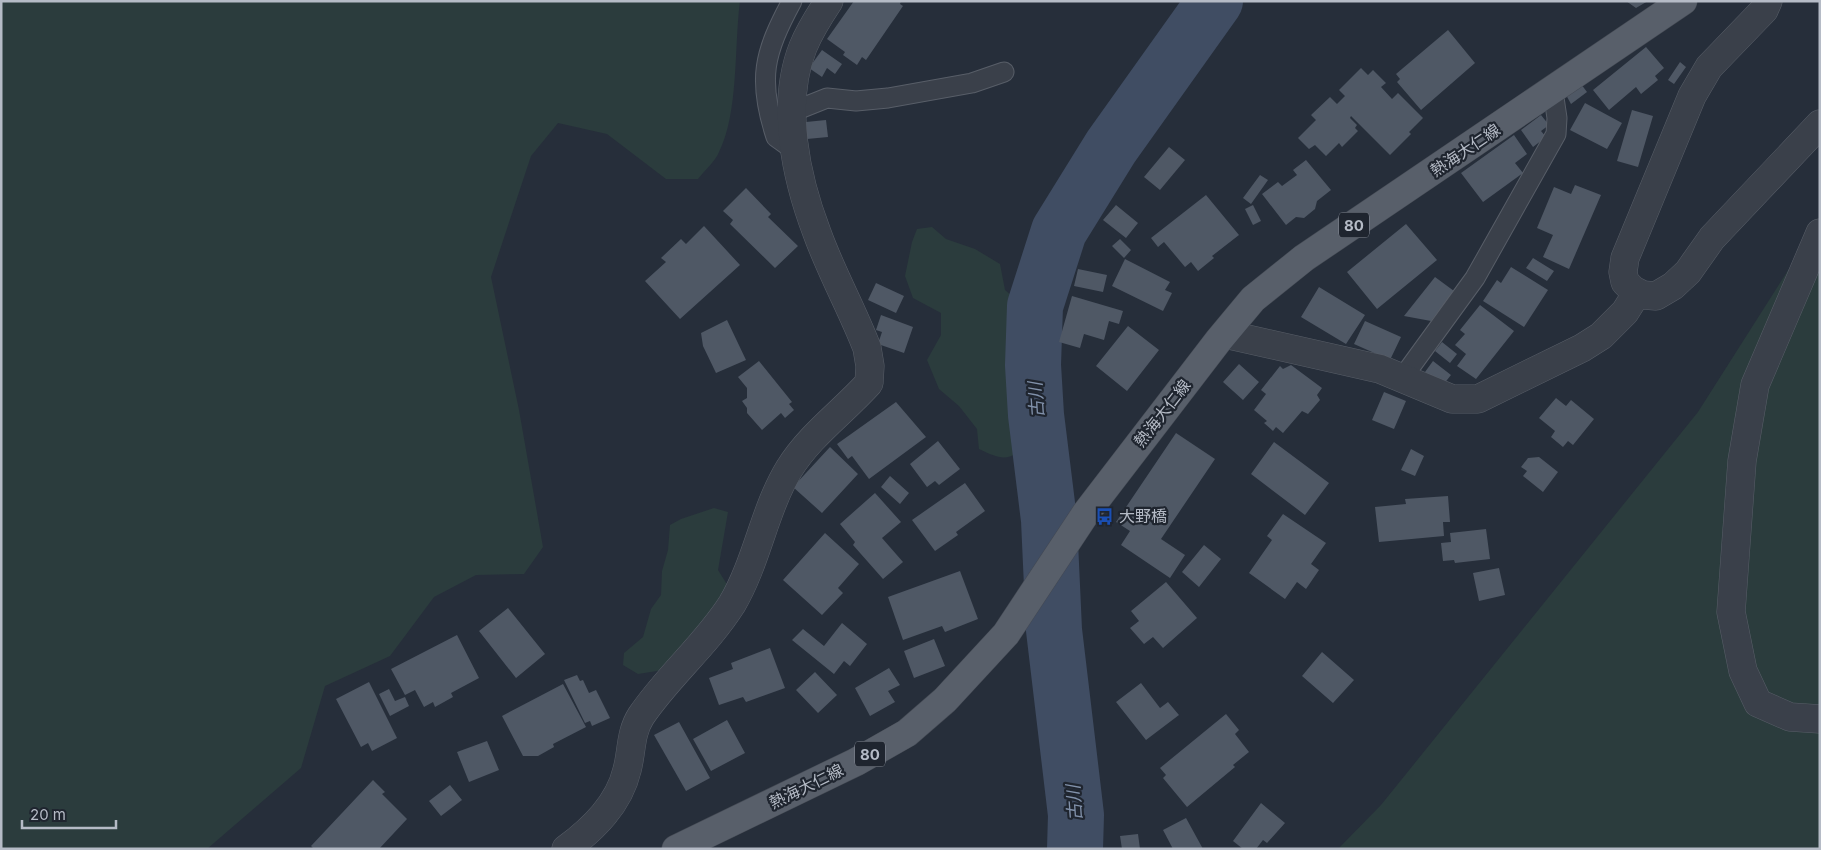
<svg xmlns="http://www.w3.org/2000/svg" width="1821" height="850" font-family="Inter,'Noto Sans JP',sans-serif">
<style>
.green{fill:#2b3c3d}
.lines{fill:none;stroke-linecap:round;stroke-linejoin:round}
.river{stroke:#404d63;stroke-width:56}
.building{fill:#4f5865}
.lane-casing{stroke:#585e68;stroke-width:21}
.street-casing{stroke:#585e68;stroke-width:29}
.primary-casing{stroke:#434953;stroke-width:29}
.lane{stroke:#3a404a;stroke-width:19}
.street{stroke:#3a404a;stroke-width:28}
.primary{stroke:#585f6a;stroke-width:28}
.labels{text-anchor:middle;dominant-baseline:central;stroke-width:4.5;stroke-linejoin:round;paint-order:stroke}
.shield{fill:#1f252f;stroke:#888e99;stroke-width:1}
.shield-label{font-size:15px;font-weight:bold;fill:#b5bbc6}
.street-label{font-size:16px;fill:#b5bbc6;stroke:#1f252f}
.poi-label{font-size:16px;fill:#b5bbc6;stroke:#1f252f;text-anchor:start}
.water-label{font-size:18px;font-style:italic;fill:#8191aa;stroke:#1f252f}
</style>
<rect width="100%" height="100%" fill="#262e3a"/>
<path class="green" d="M1 1H740C734 47 739 112 719 152 715 162 704 171 698 179H666L607 134 558 123 531 156 491 277 519 410 543 547 524 574 476 575 434 597 390 656 325 686 301 768 207 849H1Z
M1820 220V849H1338L1381 805 1698 412Z
M932 227 946 239 975 249 1000 264 1005 290 1020 303 1023 384 1028 411 1023 432 1026 447C1007 462 1000 459 979 449L977 429 959 406 939 389 927 360 941 335V313L913 298 905 276 912 242 917 229Z
M714 508 728 512 718 570 728 586 718 612 689 637 675 659 663 670 638 674 623 665 624 653 643 637 651 609 661 595 662 571 668 550 670 525 681 519Z"/>
<g class="lines">
<path class="river" d="M1075 849 1076 815 1054 630 1049 520 1036 415 1033 365 1035 306 1059 231 1111 147 1215 1"/>
</g>
<path class="building" d="M854 1H901L900 4 903 6 866 60 862 57 857 65 843 55 845 52 827 39Z
M1626 1H1648L1636 8Z
M1448 30 1475 63 1421 110 1397 82 1400 79 1396 74Z
M1646 47 1664 68 1655 76 1658 80 1641 94 1636 87 1609 110 1593 90Z
M822 50 842 64 835 74 827 68 822 77 809 68Z
M1680 62 1686 67 1674 84 1668 80Z
M1361 68 1368 75 1373 70 1386 83 1381 87 1392 99 1398 93 1423 118 1409 132 1411 134 1390 155 1351 116 1350 118 1357 125 1355 128 1358 131 1342 147 1339 143 1326 156 1315 145 1309 149 1298 138 1316 120 1311 115 1330 97 1337 104 1345 96 1339 90Z
M1581 84 1587 92 1571 104 1566 95Z
M1585 103 1622 123 1607 149 1570 130Z
M1632 110 1653 116 1638 167 1617 161Z
M1541 115 1549 125 1541 131 1546 137 1533 147 1521 130Z
M826 120 828 137 807 139 806 122Z
M1514 135 1527 154 1515 163 1523 173 1483 202 1461 173Z
M1169 147 1185 160 1160 190 1144 177Z
M1306 160 1331 190 1317 201 1315 209 1304 218 1296 217 1286 225 1262 194 1278 182 1282 186 1297 175 1293 170Z
M1260 175 1268 180 1251 204 1243 198Z
M1575 185 1601 195 1569 269 1543 257 1553 235 1537 228 1554 187 1571 194Z
M746 188 771 214 768 217 798 246 775 268 730 224 733 220 723 211Z
M1206 195 1239 235 1212 256 1214 258 1198 271 1191 262 1185 267 1164 242 1158 247 1151 238Z
M1116 205 1138 223 1126 238 1103 220Z
M1253 205 1261 221 1253 225 1245 209Z
M1406 224 1437 260 1377 309 1347 272Z
M704 226 740 265 680 319 645 281 666 262 661 258 681 239 686 244Z
M1120 239 1131 250 1124 258 1112 246Z
M1533 258 1554 271 1547 281 1526 268Z
M1125 259 1170 282 1165 290 1172 293 1163 311 1112 286Z
M1511 267 1548 290 1524 327 1483 301 1497 280 1501 283Z
M1078 269 1107 275 1103 292 1074 286Z
M1435 277 1454 291 1431 321 1404 316Z
M876 283 904 296 896 313 868 300Z
M1319 287 1365 315 1346 344 1301 317Z
M1072 296 1123 311 1119 324 1109 321 1104 340 1084 334 1080 348 1059 342Z
M1480 305 1514 331 1476 379 1457 366 1466 354 1455 345 1465 334 1460 330Z
M881 315 913 327 904 353 878 344 882 332 876 330Z
M727 320 746 360 716 373 703 346 701 333Z
M1365 321 1401 337 1390 360 1354 344Z
M1128 326 1159 350 1127 391 1096 366Z
M1442 342 1457 354 1450 363 1435 351Z
M759 361 792 402 789 404 794 410 785 418 781 413 762 430 747 413V408L742 401 747 398V388L738 377Z
M1433 361 1451 375 1443 385 1425 372Z
M1239 364 1259 382 1243 400 1223 382Z
M1291 365 1322 388 1317 395 1320 400 1308 414 1302 411 1283 433 1276 427 1273 431 1264 423 1267 421 1254 410 1266 394 1261 390 1280 366 1283 369Z
M1384 392 1406 401 1394 429 1372 420Z
M1556 398 1566 406 1571 400 1594 419 1573 445 1568 441 1563 447 1551 437 1555 431 1539 418Z
M896 402 926 437 869 479 852 456 848 459 837 444Z
M1176 433 1215 459 1161 539 1185 555 1170 578 1121 545 1130 531 1116 522Z
M938 441 960 469 939 485 935 481 927 487 910 464Z
M1274 442 1329 483 1305 515 1251 474Z
M830 447 858 474 822 513 793 487Z
M1411 449 1424 456 1415 476 1401 470Z
M1539 457 1558 472 1543 492 1523 476 1527 471 1521 467 1528 458Z
M890 476 909 493 900 504 881 487Z
M965 483 985 511 956 532 958 535 935 551 912 520Z
M875 493 901 522 882 538 903 562 883 579 853 545 855 542 840 524Z
M1448 496 1450 522H1443L1444 536 1379 542 1375 507 1406 504 1405 499Z
M1283 514 1326 543 1311 564 1319 570 1306 589 1297 582 1285 599 1249 573 1272 540 1267 536Z
M1486 529 1490 559 1455 563 1454 560 1443 561 1441 543 1451 542 1450 533Z
M825 533 859 564 838 588 843 593 822 615 783 580Z
M1204 545 1221 559 1199 587 1182 572Z
M1499 568 1505 595 1479 601 1473 573Z
M960 571 978 619 945 632 942 626 903 640 888 597Z
M1166 582 1197 618 1163 648 1153 637 1144 644 1130 628 1139 621 1131 611Z
M508 608 545 654 516 678 479 631Z
M842 623 867 644 850 666 844 661 834 674 792 640 803 629 824 646Z
M457 635 479 678 451 693 453 697 435 707 433 702 424 707 415 690 405 695 391 669Z
M934 639 945 666 914 678 904 651Z
M770 648 785 688 746 702 743 697 719 705 709 678 733 669 731 663Z
M1322 652 1354 680 1333 703 1302 676Z
M889 668 900 685 888 691 895 702 870 716 855 688Z
M815 672 837 695 818 713 796 690Z
M577 675 580 681 583 680 589 693 596 690 610 718 592 726 590 721 585 723 564 680Z
M369 682 397 738 372 751 368 743 361 747 336 699Z
M1141 683 1160 708 1168 702 1179 715 1146 740 1116 702Z
M563 684 586 727 553 744 554 747 538 756H523L502 716Z
M389 689 395 701 405 697 409 706 390 716 379 694Z
M1226 714 1239 730 1235 734 1249 752 1233 765 1235 767 1187 807 1163 778 1166 775 1160 768Z
M727 720 745 753 711 771 693 739Z
M679 722 710 778 686 791 654 735Z
M487 741 499 770 469 782 457 752Z
M373 780 385 792 382 794 407 819 379 849H314L311 846Z
M450 785 462 800 441 816 429 801Z
M1261 803 1285 823 1267 843 1263 840 1256 849H1243L1233 841Z
M1186 818 1203 849H1173L1163 830Z
M1138 834 1140 849H1122L1120 836Z"/>
<g class="lines">
<defs>
<path id="lane" d="M792 1C764 53 757 79 776 137L794 150
M792 112 827 98 856 101 888 98 972 83 1004 72
M1403 377 1475 278 1556 134 1557 118 1553 91"/>
<path id="street" d="M1768 1 1764 10 1709 67 1692 96 1625 258 1623 272 1625 282 1633 290 1643 295 1656 296 1673 286 1688 272 1712 238 1820 124
M1820 233 1755 385 1742 461 1731 612 1743 671 1758 703 1790 717 1820 719
M1225 334 1380 369 1452 399H1478L1582 348 1601 336 1625 312 1637 293
M566 849C593 829 619 804 627 770 632 752 630 733 641 716 668 676 706 645 732 604 757 562 764 510 789 469 810 435 843 412 869 383L870 366 867 348C852 309 831 272 817 233 796 178 780 105 803 47 810 30 819 16 829 1"/>
<path id="primary" d="M676 849 856 762 907 733 945 700 1006 634 1086 513 1218 341 1253 299 1304 258 1683 1"/>
</defs>
<use href="#lane" class="lane-casing"/>
<use href="#street" class="street-casing"/>
<use href="#primary" class="primary-casing"/>
<use href="#lane" class="lane"/>
<use href="#street" class="street"/>
<use href="#primary" class="primary"/>
</g>
<defs>
<symbol id="bus-bare" viewBox="-9 -9 18 18"><path d="M-5-6H5V4H4V6H2V4H-2V6H-4V4H-5ZM-3.5-4V0h7V-4ZM-3.5 1.2v1.5H-2V1.2ZM2 1.2v1.5H3.5V1.2Z" fill="#1a4fb4" stroke="#1f252f" stroke-width="2.5" paint-order="stroke"/></symbol>
</defs>
<g fill-rule="evenodd">
<use href="#bus-bare" x="1092" y="504" width="25" height="25"/>
</g>
<g class="labels">
<g class="shield">
<rect x="1339" y="212.5" width="30" height="25" rx="4"/>
<rect x="855" y="741.5" width="30" height="25" rx="4"/>
</g>
<g class="shield-label">
<text x="1354" y="225">80</text>
<text x="870" y="754">80</text>
</g>
<g class="street-label">
<text transform="translate(1465 150) rotate(-34)">熱海大仁線</text>
<text transform="translate(1162 413) rotate(-52)">熱海大仁線</text>
<text transform="translate(806 786) rotate(-26)">熱海大仁線</text>
</g>
<g class="poi-label">
<text x="1119" y="516">大野橋</text>
</g>
<g class="water-label">
<text transform="translate(1036 400) rotate(-94)">古川</text>
<text transform="translate(1074 803) rotate(-94)">古川</text>
</g>
</g>
<rect width="1821" height="850" fill="none" stroke="#b5bbc6" stroke-width="5"/>
<path d="M22 820v8h94v-8" fill="none" stroke="#b5bbc6" stroke-width="2.5"/>
<text x="30" y="820" font-size="15" fill="#b5bbc6" stroke="#1f252f" stroke-width="4" paint-order="stroke">20 m</text>
</svg>
